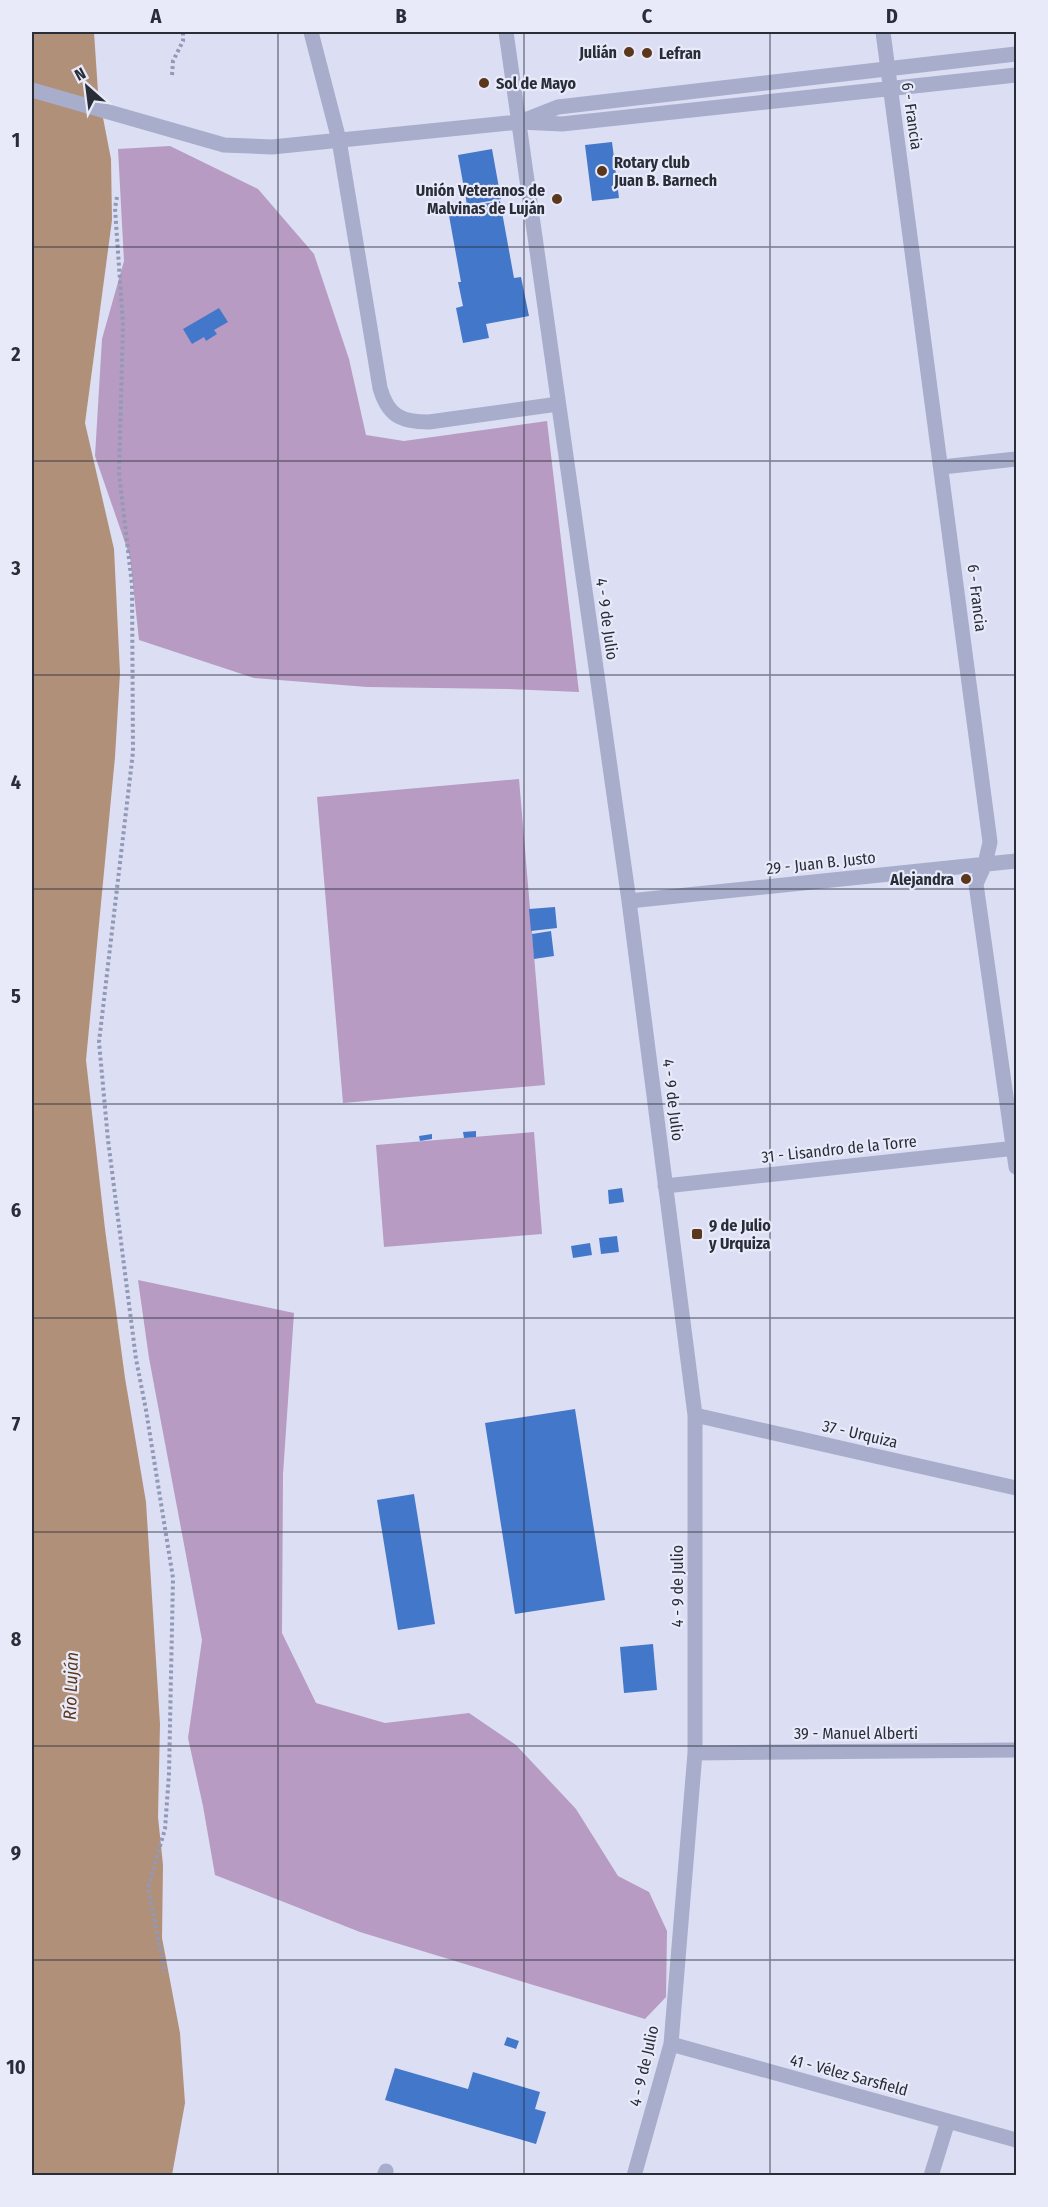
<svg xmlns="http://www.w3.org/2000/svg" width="1048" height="2207" font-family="'Fira Sans Condensed',sans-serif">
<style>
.green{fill:#b79bc2}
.water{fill:#b19079}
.building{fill:#4377ca}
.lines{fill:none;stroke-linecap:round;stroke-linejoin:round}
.path{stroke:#9199b7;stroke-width:4;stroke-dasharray:3 3;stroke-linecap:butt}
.minor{stroke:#a7adcb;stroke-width:15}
.grid{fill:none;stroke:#282d38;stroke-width:1.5;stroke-opacity:0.55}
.poi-dot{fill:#5b371c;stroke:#e8eafa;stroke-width:2}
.labels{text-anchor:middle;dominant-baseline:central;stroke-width:4.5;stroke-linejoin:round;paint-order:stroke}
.poi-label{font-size:16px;font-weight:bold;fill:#282d38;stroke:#e8eafa;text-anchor:start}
.street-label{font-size:16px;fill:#282d38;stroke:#e8eafa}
.water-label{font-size:18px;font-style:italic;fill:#5b371c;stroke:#e8eafa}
.neatline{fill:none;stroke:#282d38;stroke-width:2}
.grid-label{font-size:20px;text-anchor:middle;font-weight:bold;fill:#282d38}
</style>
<rect width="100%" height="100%" fill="#dcdef3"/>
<path class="green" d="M170 146 258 189 314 254 349 359 366 435 404 441 547 421 579 692 507 689 367 687 254 678 139 640 130 557 95 456 102 339 124 261 118 149Z
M519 779 545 1085 343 1103 317 797Z
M534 1132 542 1234 384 1247 376 1145Z
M138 1280 294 1313 283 1474 282 1633 316 1703 385 1723 469 1713 516 1745 576 1809 618 1876 649 1892 667 1931 666 1997 645 2019 360 1932 215 1875 203 1806 188 1738 202 1640 149 1358Z"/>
<path class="water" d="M32 32H94L98 92 111 159 112 220 85 423 114 549 120 673 115 757 86 1060 105 1229 125 1378 146 1502 160 1724 158 1817 163 1865 162 1938 180 2033 185 2103 172 2175 32 2176Z"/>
<path class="building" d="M612 142 619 198 592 201 585 145Z
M492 149 501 199 467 205 458 155Z
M500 201 514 278 521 277 529 316 486 324 489 338 463 343 456 308 463 306 458 282H461L448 210Z
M219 308 228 322 214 330 217 334 206 341 204 337 192 344 183 329Z
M555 907 557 928 531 931 529 909Z
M551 931 554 956 534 959 532 934Z
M476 1131V1137L464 1138 463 1132Z
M432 1134V1139L420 1141 419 1136Z
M622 1188 624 1202 609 1204 608 1190Z
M617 1236 619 1252 601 1254 599 1238Z
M590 1243 592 1255 573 1258 571 1246Z
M575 1409 605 1600 515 1614 485 1423Z
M414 1494 435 1624 398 1630 377 1500Z
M653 1644 657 1690 624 1693 620 1647Z
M507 2037 519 2041 516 2049 504 2045Z
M395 2068 468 2089 473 2072 540 2092 535 2109 546 2112 536 2144 385 2100Z"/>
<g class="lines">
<path class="path" d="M172 75 173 61 183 41V32
M117 197 115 208 123 325 119 473 132 585 133 752 99 1042 108 1140 136 1359 146 1410 173 1578 169 1774 165 1829 148 1887 165 1973"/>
<path class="minor" d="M311 32 339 140 380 388C388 416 401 422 429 422L558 404
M506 32 629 901 695 1415V1753L671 2044 634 2176
M883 32 990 842 985 864 976 884 1016 1167
M32 90 224 145 272 147 519 122 562 124 1016 75
M525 120 558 107 1016 54
M942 467 1016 459
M629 901 1016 861
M665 1186 1016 1148
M695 1415 1016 1488
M695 1753 1016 1750
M671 2044 1016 2140
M384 2176 386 2171
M931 2176 948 2121"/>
</g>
<path class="grid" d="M278 32V2176M524 32V2176M770 32V2176M32 247H1016M32 461H1016M32 675H1016M32 889H1016M32 1104H1016M32 1318H1016M32 1532H1016M32 1746H1016M32 1960H1016"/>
<g class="poi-dot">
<circle cx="629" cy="52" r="6"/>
<circle cx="647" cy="53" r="6"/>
<circle cx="484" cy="83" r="6"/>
<circle cx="602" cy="171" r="6"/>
<circle cx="557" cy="199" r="6"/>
<circle cx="966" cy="879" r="6"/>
<rect x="691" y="1228" width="12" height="12" rx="3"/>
</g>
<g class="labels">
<g class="poi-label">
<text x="617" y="52" text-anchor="end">Julián</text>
<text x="659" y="53">Lefran</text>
<text x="496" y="83">Sol de Mayo</text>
<text x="614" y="162">Rotary club<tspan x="614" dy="18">Juan B. Barnech</tspan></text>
<text x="545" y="190" text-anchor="end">Unión Veteranos de<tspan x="545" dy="18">Malvinas de Luján</tspan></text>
<text x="954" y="879" text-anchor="end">Alejandra</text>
<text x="709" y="1225">9 de Julio<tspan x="709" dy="18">y Urquiza</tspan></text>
</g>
<g class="street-label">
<text transform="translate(912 116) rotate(82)">6 - Francia</text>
<text transform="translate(977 598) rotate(83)">6 - Francia</text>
<text transform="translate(607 619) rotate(82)">4 - 9 de Julio</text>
<text transform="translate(821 863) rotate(-6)">29 - Juan B. Justo</text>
<text transform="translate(673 1100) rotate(83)">4 - 9 de Julio</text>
<text transform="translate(839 1149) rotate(-6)">31 - Lisandro de la Torre</text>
<text transform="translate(860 1434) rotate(13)">37 - Urquiza</text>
<text transform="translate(677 1586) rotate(-90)">4 - 9 de Julio</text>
<text x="856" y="1733">39 - Manuel Alberti</text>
<text transform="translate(644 2066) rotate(-77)">4 - 9 de Julio</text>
<text transform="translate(849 2075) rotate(15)">41 - Vélez Sarsfield</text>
</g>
<g class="water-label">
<text transform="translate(71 1686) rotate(-88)">Río Luján</text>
</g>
</g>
<rect width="1048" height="2207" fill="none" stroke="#e8eafa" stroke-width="66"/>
<g transform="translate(87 87) rotate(332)" stroke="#e8eafa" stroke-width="4.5" paint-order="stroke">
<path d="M0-4.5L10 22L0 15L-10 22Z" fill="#282d38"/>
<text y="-9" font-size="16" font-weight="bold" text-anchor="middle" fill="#282d38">N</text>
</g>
<rect x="33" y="33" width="982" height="2141" class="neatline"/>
<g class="grid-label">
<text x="156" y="23">A</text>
<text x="401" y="23">B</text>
<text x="647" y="23">C</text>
<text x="892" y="23">D</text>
<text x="16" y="147">1</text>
<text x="16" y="361">2</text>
<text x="16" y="575">3</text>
<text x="16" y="789">4</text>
<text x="16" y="1003">5</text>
<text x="16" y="1217">6</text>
<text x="16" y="1431">7</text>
<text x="16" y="1646">8</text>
<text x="16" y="1860">9</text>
<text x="16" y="2074">10</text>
</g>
</svg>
